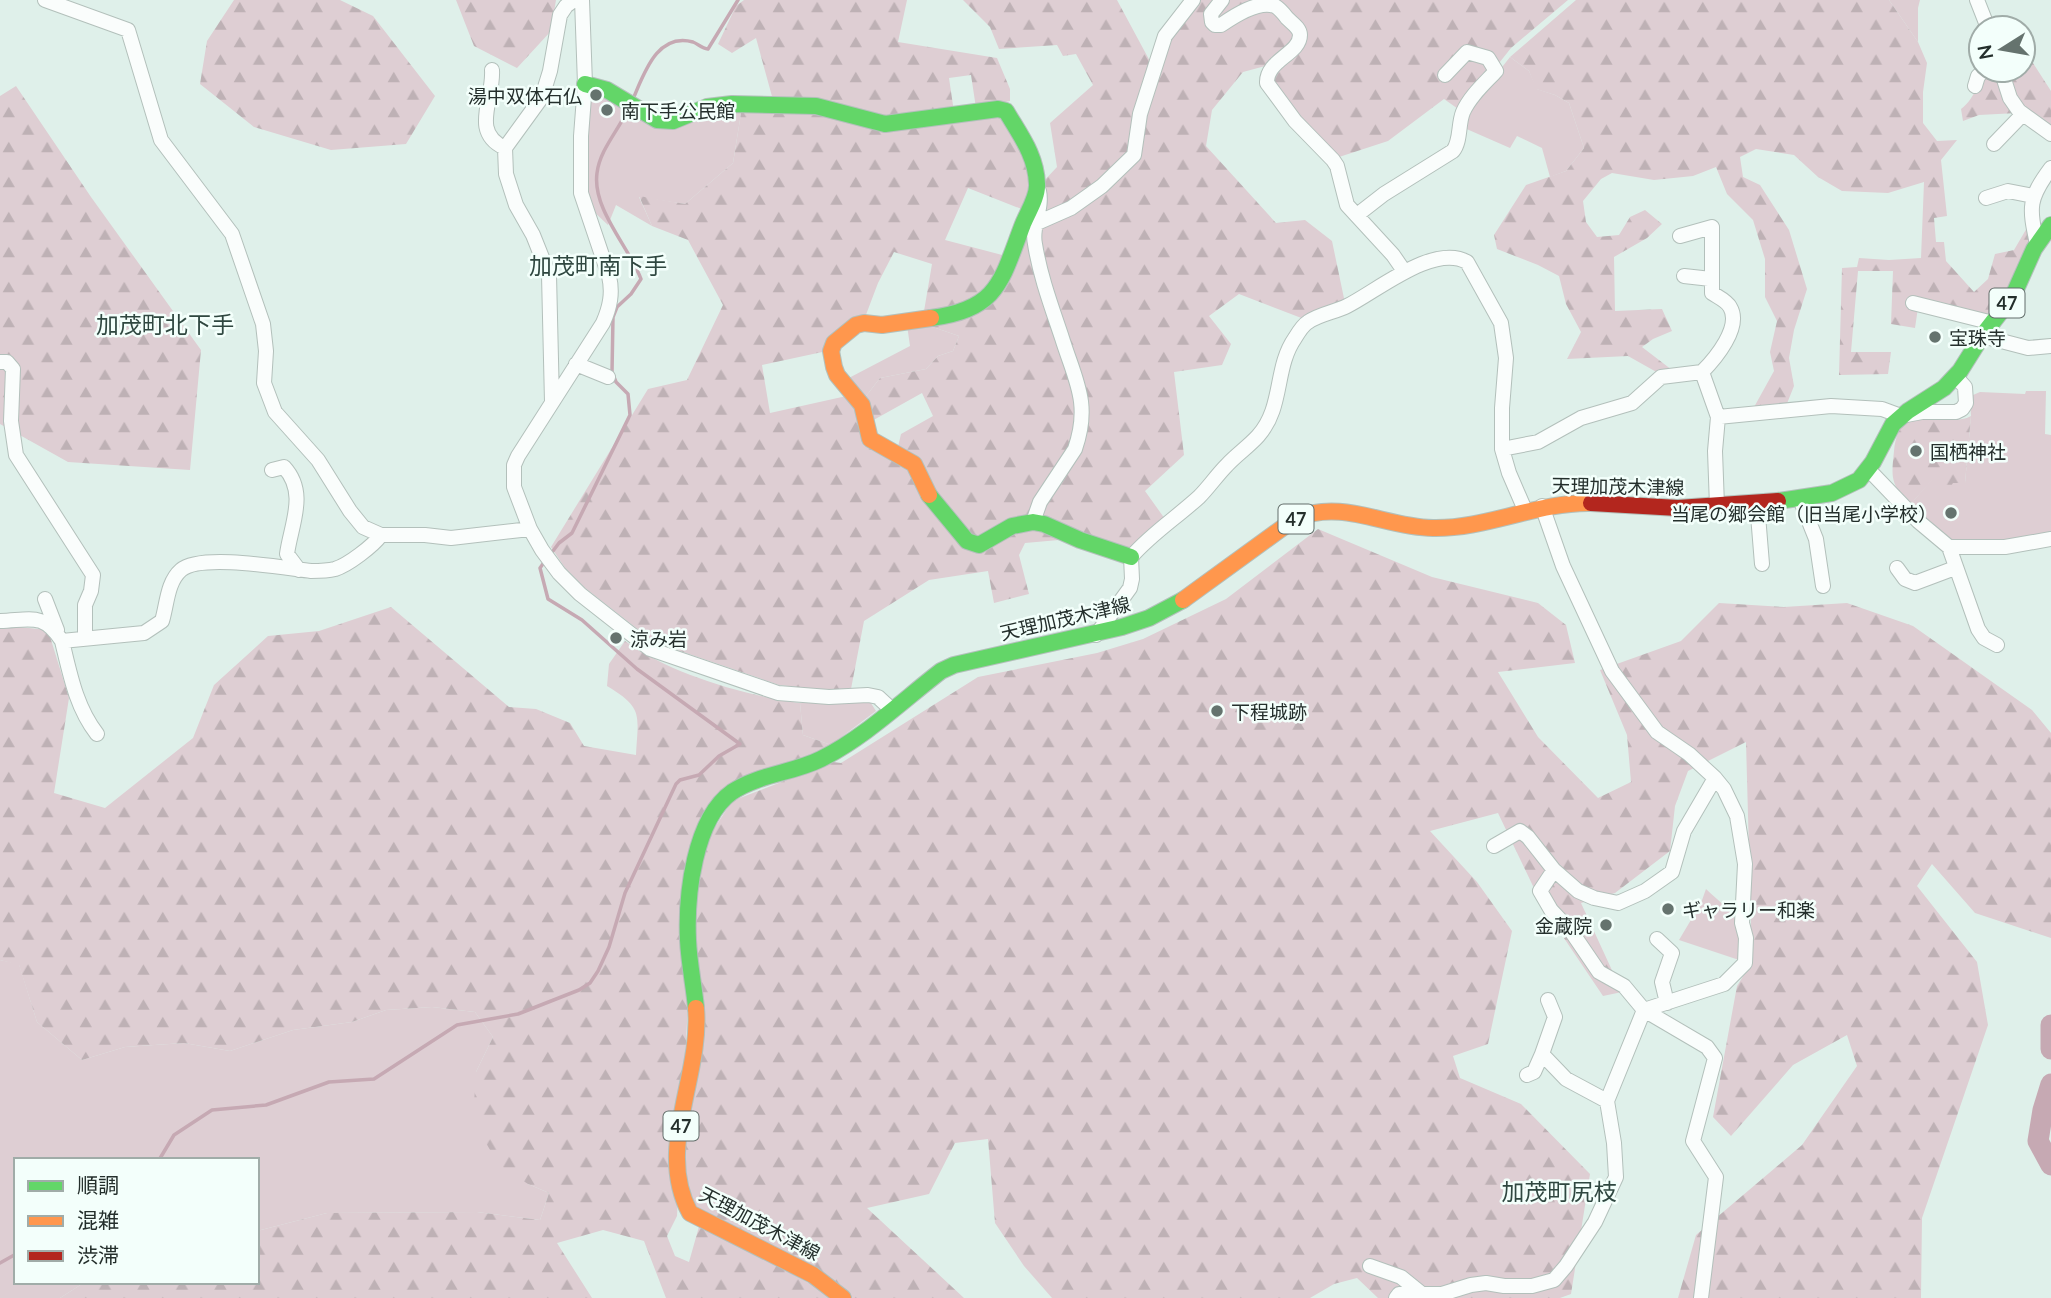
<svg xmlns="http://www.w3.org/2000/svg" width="2051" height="1298" font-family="Lato,'Noto Sans JP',sans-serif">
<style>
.green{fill:#deced3}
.forest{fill:url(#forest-firs)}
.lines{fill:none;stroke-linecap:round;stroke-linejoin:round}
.stream{stroke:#c6a9b3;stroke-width:3.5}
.river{stroke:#c6a9b3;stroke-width:21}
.street-casing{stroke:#b3c0bb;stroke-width:16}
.fast-casing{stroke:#b3c0bb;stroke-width:18}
.slow-casing{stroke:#b3c0bb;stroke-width:18}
.jam-casing{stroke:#b3c0bb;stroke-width:18}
.street{stroke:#fafdfc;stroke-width:14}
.fast{stroke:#63d668;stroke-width:16}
.slow{stroke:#ff974d;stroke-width:16}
.jam{stroke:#b3261e;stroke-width:16}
.poi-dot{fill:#65736e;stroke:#f3fffb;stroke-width:2.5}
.labels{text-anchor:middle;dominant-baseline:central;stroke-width:5;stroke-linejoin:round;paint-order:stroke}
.shield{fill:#f3fffb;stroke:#626d6a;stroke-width:2}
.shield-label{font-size:18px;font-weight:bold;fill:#242f2c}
.poi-label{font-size:19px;fill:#242f2c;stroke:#f3fffb;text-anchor:start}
.street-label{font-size:19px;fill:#242f2c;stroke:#f3fffb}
.quarter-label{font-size:23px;fill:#2f4740;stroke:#f3fffb}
</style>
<defs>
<pattern id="forest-firs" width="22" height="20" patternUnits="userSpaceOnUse" patternTransform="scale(1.75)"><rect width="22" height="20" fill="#deced3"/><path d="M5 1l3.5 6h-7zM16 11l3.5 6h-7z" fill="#beb1b5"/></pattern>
</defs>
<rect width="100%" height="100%" fill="#dff0ea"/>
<path class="green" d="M1889 0H1920L1918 8V42Z
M1510 57 1529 71 1537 89 1555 95 1569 103 1584 148 1566 171 1550 177 1542 148 1517 136 1510 148 1462 127 1466 113Z
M596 89 656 124 742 107 733 163 685 204 639 197 652 226 616 205 608 225 592 210 586 192 589 98Z
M924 324 959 336 953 351 938 356 926 369 880 378 863 400 845 380 910 346 907 325Z
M2026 391H2046L2045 434 2051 435V537L1958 545 1945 538 1909 506 1934 477 1952 483H1965L1971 416 1970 402 1973 395 1980 392 2025 394Z
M869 700 876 711 831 745 803 735 800 703H832Z
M1706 889C1734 915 1744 918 1739 960L1679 940 1701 903Z
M0 960 19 964 37 1022 82 1060 125 1047 184 1043 230 1051 293 1030 352 1022 386 1010 432 1007 475 1012 493 1037 476 1072 528 1184 549 1193 540 1220 477 1212 327 1213 257 1231V1160H16V1282H85L60 1298H0Z"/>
<path class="forest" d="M234 0H340L373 16 435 96 406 144 331 150 254 127 200 84 207 41Z
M456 0H556L551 31 517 68 474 46Z
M744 0H907L898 42 997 58 1010 89V101L976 108 971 75 949 78 954 112 895 120 773 100 756 38 732 53 718 44 736 6Z
M963 0H1117L1152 65 1133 150 1115 170 1046 217 1041 184 1057 167 1050 123 1093 85 1076 54 1063 56 1057 45 999 49 990 27Z
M1199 0H1216L1208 24 1254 10H1274L1293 30V41L1269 65 1243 72 1212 110 1206 146 1276 223 1305 220 1332 241 1345 303 1304 319 1239 294 1209 316 1231 344 1222 365 1174 372 1184 455 1145 491 1165 519 1130 551 1039 518 1082 441 1066 340 1038 235 1040 230 1138 158 1142 125 1169 38Z
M1227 0H1568L1511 48 1461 111 1444 99 1388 141 1336 158 1316 138 1270 78 1300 46 1278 4 1219 22 1215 13Z
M1576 0H1889L1918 42 1927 63 1923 92V123L1937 141 1957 140 1941 160 1947 216 1934 218 1936 242H1944L1946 261 1974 292 1988 279 1995 254 2014 250 2031 221 2033 238 1993 316 1919 301 1915 328 1891 324 1893 271H1858L1851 352H1891L1888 374 1839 375 1842 268 1857 267 1859 258 1889 260 1921 258 1924 182 1888 193 1842 191 1818 177 1794 155 1756 149 1740 157 1743 177 1760 185 1789 230 1807 289 1794 330 1789 358 1794 386 1786 406 1753 409 1774 371 1770 352 1777 321 1765 297V259L1753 220 1727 194 1716 167 1693 176 1654 180 1612 173 1601 179 1583 201 1586 222 1597 237 1619 235 1630 217 1645 210 1662 224 1647 238 1614 257 1615 311 1662 309 1672 331 1653 339 1642 347 1672 370 1660 374 1628 356 1567 359 1581 332 1566 304 1559 276 1538 265 1497 249 1494 235 1526 185 1566 171 1584 148 1569 103 1555 95 1536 89 1529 71 1510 57Z
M2024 49 2051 91V131L2024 113 2003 70H2023Z
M1998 70 2017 113 1979 115 1963 121 1961 109C1977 98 1977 75 1998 70Z
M16 86 91 197 201 350 190 470 68 462 0 424V96Z
M742 107H772L877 126 998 112 1026 149 1034 187 1024 210 968 188 945 240 1006 256 988 293 923 317 932 264 894 252 878 283 864 320 827 351 762 365 770 413 851 395 863 420 904 462 965 544 1033 525 1059 540 1025 543 1019 555 1029 594 994 603 988 571 929 580 864 621 851 689 825 690 779 685 654 642 585 588 565 568 551 547 648 389 687 380 723 305 688 240 652 226 639 196 685 204 733 163Z
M1026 221 1076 384 1075 439 1030 521 978 541 897 451 901 434 933 416 922 393 870 422 863 400 880 378 926 369 938 356 953 351 959 336 924 324 969 314Z
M1971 416 1965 483H1953L1949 489 1934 478 1909 506C1891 482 1891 480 1894 451 1900 394 1944 431 1971 416Z
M1318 529 1432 577 1538 603 1566 625 1575 663 1498 672 1538 737 1598 798 1631 782 1627 735 1600 670 1681 641 1719 603 1784 607 1847 603 1913 626 2032 710 2051 733V938L1975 913 1932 864 1917 886 1977 962 1988 1025 1922 1218 1921 1298H1678L1696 1235 1802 1145 1857 1066 1847 1035 1793 1065 1731 1136 1713 1117 1737 986 1752 962 1746 742 1688 771 1675 806 1670 851 1615 893 1581 903 1622 992 1603 996 1543 907 1498 813 1430 831 1477 882 1512 931 1488 1044 1453 1056 1460 1078 1521 1104 1590 1174 1571 1294 1560 1298H1378L1357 1278 1334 1284 1310 1298H1052L1024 1266 995 1223 988 1139 955 1143 929 1194 867 1208 964 1298H851L694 1211 683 1188 692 948 708 838 732 801 833 762 841 763 978 677 1097 653 1143 639 1226 599Z
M391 607 509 707 536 709 570 723 584 746 636 755C638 715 644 708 607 686L609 664 625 641C671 674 743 695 800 703L803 735 831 745 713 800 689 984 677 1216 667 1236 675 1256 689 1262 700 1223 836 1298H666L644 1241 603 1230 557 1243 592 1298H60L85 1282H257V1231L327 1213 477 1212 540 1220 549 1193 528 1184 498 1164 473 1120 476 1072 493 1037 475 1012 432 1007 386 1010 352 1022 293 1030 230 1051 184 1043 125 1047 82 1060 37 1022 19 965 0 960V625L48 630 69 698 54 793 105 808 193 738 214 685 268 636 319 631Z"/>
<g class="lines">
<path class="stream" d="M633 99C644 74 657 32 693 42 698 44 702 48 708 49L738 0
M550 555 559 543 572 533 630 415 628 394 616 382 612 372 613 317 617 307 631 294 641 279C629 247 592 209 597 173 600 149 619 130 628 109
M159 1160 174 1135 212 1110 266 1105 329 1082 374 1079 457 1025 518 1014 579 990 590 983 598 971 609 947 625 893 676 784 680 780 699 775 719 756 740 744 637 669 582 620 548 599 540 568 545 561
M0 1263 16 1254"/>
<path class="river" d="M2051 1025V1049
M2051 1084 2043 1110 2038 1141 2051 1165"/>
<defs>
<path id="street" d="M45 0 128 30 161 140 232 234 263 324 266 351 264 383 275 412 318 460 350 511 363 527 381 535H425L451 538 530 529
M582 0 585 84 581 136V193L609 276C613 293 610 307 603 323L518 456 514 465V487L530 529 542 550 559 573 580 594 650 649 778 693 829 697 868 695 878 697 891 709
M1222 0 1211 14 1212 22 1215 25H1221C1234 16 1258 0 1275 6 1280 9 1284 14 1287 18 1292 23 1300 28 1300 35 1300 54 1266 60 1267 83L1295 121 1333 160 1337 166 1347 205 1393 255 1404 271
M1977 0 1988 28
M492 70C494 100 470 132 505 148
M2001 70 2010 98 2019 111 2051 134
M1975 86 1978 76 1985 70
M1994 144 2022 115
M1986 198 2008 191 2033 196
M1357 215 1384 194 1453 151C1461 141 1458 124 1463 112 1470 96 1485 83 1496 71L1488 58 1467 52 1445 75
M1037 223 1071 208 1102 186 1134 155 1140 114 1165 36 1193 0
M1680 236 1712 227V293C1718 297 1727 301 1730 307 1742 327 1715 359 1702 372
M2037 244C2029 207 2028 199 2051 168
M1684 276 1711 279
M1913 303 1993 323
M1982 336 2028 348 2051 346
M0 362H7L13 369 11 421 16 455 93 575 91 591 85 605V639
M576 364 608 377
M552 402 549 275 533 235 516 205 506 174 505 148 542 97 550 71 560 15 566 6 574 0
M1718 417 1831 406 1882 409 1901 416 1922 412H1956L1962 409 1966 403 1965 387 1956 377
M1502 449 1538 442 1581 418 1632 403 1661 377 1702 372 1718 417 1715 451 1717 506
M272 470 284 467C308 493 291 524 287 554L299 570
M1869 470 1918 521 1949 547 1978 629 1984 638 1997 645
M1800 499 1816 539 1823 586
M1757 503 1762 564
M1542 506 1563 566 1612 671 1657 732 1689 754 1715 778 1724 789 1737 816 1745 864 1742 923 1746 938 1745 963 1724 984 1644 1010
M1033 522 1040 502 1075 449C1091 403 1075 380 1062 338 1052 308 1040 276 1035 244 1031 227 1043 209 1039 191
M1949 547H2005L2051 539
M1897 568 1905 579 1915 583 1955 568
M45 599 57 630
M0 621C31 620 43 612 62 641
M1096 635 1130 588 1132 579 1131 557C1151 534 1176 518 1199 497 1209 487 1217 475 1227 465 1236 455 1248 447 1258 436 1284 407 1274 368 1295 338 1298 333 1303 325 1308 322 1319 314 1335 312 1347 306 1377 291 1434 243 1467 262L1501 323 1506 358 1502 408V449L1509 473 1525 510
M97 734C76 707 70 674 62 641L144 633 162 621C167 605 167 582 181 570 201 553 284 568 311 571 319 571 327 571 335 569 348 565 373 546 381 535
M1494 846 1520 831 1528 837 1554 870 1578 891 1594 898 1618 903 1645 891 1672 872 1684 831 1715 778
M1554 870 1540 891 1551 910 1571 931 1599 972 1624 986 1644 1010 1707 1047 1715 1058 1693 1141 1716 1177 1701 1298
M1657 939 1672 953 1662 982 1667 1003
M1548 1000 1555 1017 1542 1054 1566 1079 1607 1101
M1527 1075 1534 1072 1542 1054
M1370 1266 1401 1277 1422 1294
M1396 1298 1399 1294H1442L1471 1285 1486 1283 1504 1286H1532L1554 1280 1566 1266 1595 1222 1616 1177 1614 1143 1607 1101 1644 1010"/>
<path id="fast" d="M585 84 607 90 657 120 673 121 707 107 732 104 816 106 885 124 998 109 1006 111C1020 135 1036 155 1037 184 1038 196 1028 212 1023 224 1001 281 999 309 931 318
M929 495 967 541 979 545 1012 526 1033 522 1044 524 1080 540 1131 557
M1778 501 1832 493 1859 480 1873 462 1893 424 1908 411 1944 388 1960 371 1982 336 2013 296 2034 249 2051 225
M696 1008C694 986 689 963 688 940 686 896 694 819 732 792 759 774 793 773 821 759 865 737 902 701 941 671L954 665 1122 627 1149 618 1183 600"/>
<path id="slow" d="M929 495 914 464 870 439 862 405 837 375 834 367 831 351 834 343 856 325 864 323 882 325 931 318
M1183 600 1296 518C1344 499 1384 527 1433 528 1487 529 1537 502 1591 503
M696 1008C702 1077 655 1148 690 1213L813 1275 843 1298"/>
<path id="jam" d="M1591 503 1678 508 1778 501"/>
</defs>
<use href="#street" class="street-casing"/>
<use href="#fast" class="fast-casing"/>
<use href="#slow" class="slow-casing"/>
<use href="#jam" class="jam-casing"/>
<use href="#street" class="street"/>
<use href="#fast" class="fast"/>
<use href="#slow" class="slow"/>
<use href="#jam" class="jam"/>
</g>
<g class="poi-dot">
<circle cx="596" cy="95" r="7"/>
<circle cx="607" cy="110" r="7"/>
<circle cx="1935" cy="337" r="7"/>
<circle cx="1916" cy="451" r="7"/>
<circle cx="1951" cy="513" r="7"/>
<circle cx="616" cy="638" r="7"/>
<circle cx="1217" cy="711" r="7"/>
<circle cx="1668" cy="909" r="7"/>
<circle cx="1606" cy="925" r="7"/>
</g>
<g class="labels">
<g class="shield">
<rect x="1989.5" y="288.5" width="35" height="29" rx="5"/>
<rect x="1278.5" y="504.5" width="35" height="29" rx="5"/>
<rect x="663.5" y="1111.5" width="35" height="29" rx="5"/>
</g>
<g class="shield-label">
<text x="2007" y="303">47</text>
<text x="1296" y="519">47</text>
<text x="681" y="1126">47</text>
</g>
<g class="poi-label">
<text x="582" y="95" text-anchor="end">湯中双体石仏</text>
<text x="621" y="110">南下手公民館</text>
<text x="1949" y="337">宝珠寺</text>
<text x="1930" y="451">国栖神社</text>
<text x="1937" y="513" text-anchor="end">当尾の郷会館（旧当尾小学校）</text>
<text x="630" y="638">涼み岩</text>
<text x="1231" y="711">下程城跡</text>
<text x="1682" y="909">ギャラリー和楽</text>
<text x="1592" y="925" text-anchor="end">金蔵院</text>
</g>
<g class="street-label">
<text transform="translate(1618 486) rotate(1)">天理加茂木津線</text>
<text transform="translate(1065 618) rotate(-13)">天理加茂木津線</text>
<text transform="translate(760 1223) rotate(28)">天理加茂木津線</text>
</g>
<g class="quarter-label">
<text x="598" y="265">加茂町南下手</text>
<text x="165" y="324">加茂町北下手</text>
<text x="1559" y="1191">加茂町尻枝</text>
</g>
</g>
<rect x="14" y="1158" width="245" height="126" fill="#f3fffb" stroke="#a0aca8" stroke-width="2"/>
<rect x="28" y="1181" width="35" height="10" fill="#63d668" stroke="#a0aca8" stroke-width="2"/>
<text x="77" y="1193" font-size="21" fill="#242f2c">順調</text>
<rect x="28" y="1216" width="35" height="10" fill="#ff974d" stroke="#a0aca8" stroke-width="2"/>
<text x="77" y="1228" font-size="21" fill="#242f2c">混雑</text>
<rect x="28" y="1251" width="35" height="10" fill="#b3261e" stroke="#a0aca8" stroke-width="2"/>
<text x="77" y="1263" font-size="21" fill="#242f2c">渋滞</text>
<g transform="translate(2002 49) rotate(259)"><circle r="33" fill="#f3fffb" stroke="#a0aca8" stroke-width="2"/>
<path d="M0-5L12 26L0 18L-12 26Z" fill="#65736e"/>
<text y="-10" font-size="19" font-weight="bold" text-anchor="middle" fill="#242f2c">N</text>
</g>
</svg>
